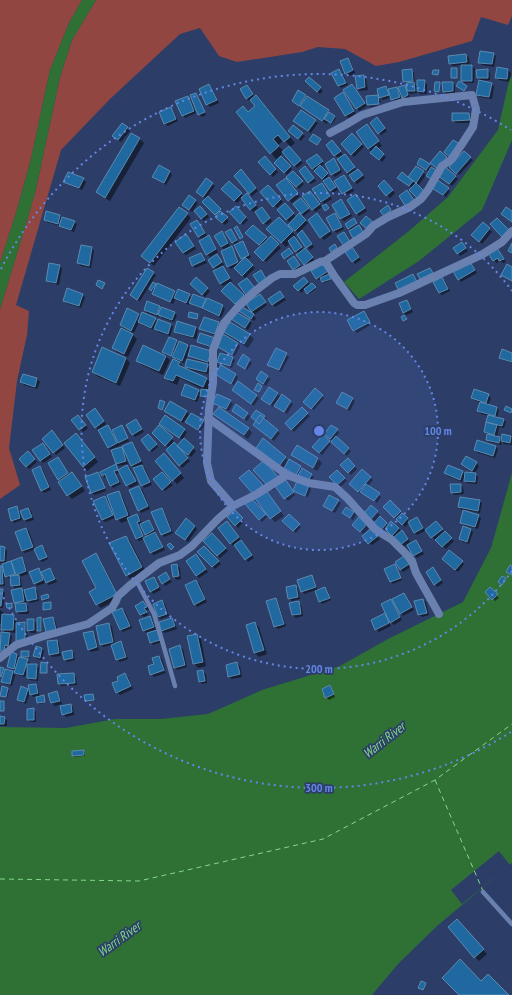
<svg xmlns="http://www.w3.org/2000/svg" width="512" height="995" font-family="'PT Sans Narrow',sans-serif">
<style>
.green{fill:#924641}
.water{fill:#2f7035}
.pier{fill:#2c3e68}
.shadow{fill:#0007;fill-rule:evenodd}
.lines{fill:none;stroke-linecap:round;stroke-linejoin:round}
.ferry{stroke:#83da88;stroke-width:1;stroke-dasharray:5 4;stroke-linecap:butt}
.building{fill:#1f69a0;stroke:#5c89af}
.lane{stroke:#6a80af;stroke-width:4.5}
.street{stroke:#6a80af;stroke-width:8}
.ring{fill:none;stroke:#6486e6;stroke-width:2;stroke-dasharray:2 4}
.labels{text-anchor:middle;dominant-baseline:central;stroke-width:3.5;stroke-linejoin:round;paint-order:stroke}
.water-label{font-size:13px;font-style:italic;fill:#83da88;stroke:#2c3e68}
.centre{fill:#6486e6;stroke:#2c3e68;stroke-width:2}
.ring-label{font-size:12px;text-anchor:middle;font-weight:bold;fill:#6486e6;stroke:#2c3e68;stroke-width:3.5;stroke-linejoin:round;paint-order:stroke}
</style>
<rect width="100%" height="100%" fill="#2c3e68"/>
<path class="green" d="M0 0H82L69 23 50 70 31 159 16 213 0 263Z
M96 0H512V16L508 25 481 17 472 41 399 62 376 66 345 49 318 47 302 52 237 62 219 56 200 28 180 34 110 99 61 150 16 305 29 311 27 335 17 381 9 448 20 485 0 499V309L29 214 36 189 60 77 72 40Z"/>
<path class="water" d="M82 0H96L72 40 60 77 36 189 29 214 0 309V263L16 213 31 159 50 70 69 23Z
M512 76V140L482 210 419 261 359 299 344 282 409 231 448 197 498 130 509 81Z
M512 473V863L437 926 398 964 372 995H0V727L66 728 115 719H161L208 714 262 690 340 666 388 639 463 602 491 548Z"/>
<path class="pier" d="M499 851 510 865 462 904 451 890Z"/>
<path class="shadow" d="M493 54 496 56 494 67 482 65 479 62Z
M466 55 469 58 470 66H472L475 69 474 83H465L462 80V65L453 66 450 64V57Z
M348 59 350 61 355 73 349 76 346 73Z
M498 68 508 70 511 73 509 82 499 80 496 77Z
M339 70 342 73 348 85 341 88 339 86 332 73Z
M411 70 414 73 415 84 418 87 424 81 427 84V94H420L417 90V93L410 94 408 91 410 98 405 100 401 95 402 100 395 102 392 97 383 100 380 97 386 87 389 90 397 88 400 92 404 86 408 90 406 84 404 82Z
M488 70 490 73V80L480 81 478 78Z
M363 76 366 78 368 90 360 91 358 88Z
M309 78 323 91 320 94 306 81Z
M439 83 440 84V92H436L435 91Z
M453 83 455 85V93L446 94 444 91Z
M491 84 494 86 492 99 480 97 477 94Z
M209 85 212 88 219 103 210 107 207 104Z
M352 85 367 106 359 111 357 108Z
M247 86 255 97 256 96 262 102 295 143 289 148 303 163 297 168 283 153 276 159 271 153 257 106 251 99 249 101 247 98ZM284 140 290 146 284 152 278 145Z
M196 94 198 96 206 115 202 117 199 114Z
M305 95 328 111 336 118 332 124 328 121 327 124 293 101Z
M345 96 356 114 349 118 346 116 335 98Z
M378 96 380 99 381 103 368 104V106V105L367 97Z
M187 97 190 99 196 113 185 118 183 115Z
M381 105V106L370 107 369 106Z
M170 108 173 110 178 121 168 126 165 124 160 113Z
M469 114 472 116V123H456L453 121Z
M315 121 318 123 311 133 297 123Z
M379 121 387 131 381 135 379 133Z
M122 124 130 131 121 142 116 138Z
M367 125 371 129 382 146 377 149 386 157 382 162 368 148Z
M292 133 302 134 305 136 301 141Z
M131 134 140 139 144 143 110 201 101 196 97 192Z
M352 134 364 147 354 157 342 144Z
M334 144 344 156 347 158 357 171 360 172 365 178 357 184 354 181 347 173 339 159 327 146Z
M440 153 449 160 444 167 458 179 452 186 440 176 437 181 450 191 446 197 434 189 435 181 429 172 418 164 429 165 438 172Z
M464 153 473 160 459 175 451 167Z
M265 157 278 172 273 177 259 162Z
M319 157 324 164 320 167 329 176 328 177 338 190 333 193 325 181 313 168Z
M281 158 292 169 287 175 276 163Z
M334 160 336 162 342 172 335 177 332 174Z
M159 166 170 172 172 175 166 185 156 179 153 177Z
M416 167 426 175 418 186 412 188 401 180 408 178Z
M308 170 316 181 311 184 308 182Z
M293 172 304 184 299 189 288 177Z
M244 173 258 191 252 196 249 193Z
M83 179 86 182 82 190 67 184 65 181Z
M346 179 354 191 345 196 343 193Z
M288 181 300 196 292 203 277 186Z
M229 182 244 197H250L258 208 253 212 242 198 237 203 223 189Z
M212 184 215 186 207 197 229 221 225 225 216 217 217 216 203 202 206 199 200 195Z
M387 184 395 193 390 198 379 186Z
M268 186 283 202 277 208 262 192Z
M324 187 332 199 324 204 321 201Z
M312 195 322 207 315 212 313 209Z
M190 196 198 203 192 212 186 207Z
M359 198 367 211 359 216 357 213Z
M341 201 344 203 352 216 344 221 341 219 333 205Z
M303 202 310 211 304 216 302 214Z
M288 207 297 218 299 215 308 223 298 233 290 225 296 218 295 217 289 222 279 210Z
M236 208 248 220 243 225 231 212Z
M203 209 209 217 204 221 195 211Z
M264 211 272 221 267 225 264 223Z
M187 214 191 218 154 266 147 260Z
M317 214 332 234 324 240 321 237Z
M335 214 337 217 344 229 337 233 334 231 328 218Z
M60 216 62 219 74 222 77 224 74 232 63 228 60 226 47 222 45 219Z
M279 218 296 236 295 238 304 250 307 252 314 260 307 266 297 255 299 254 290 243 286 247 268 229Z
M354 219 357 224 350 230 346 225Z
M197 221 208 237 211 239 218 252 210 257 207 254 202 240 199 236 191 224Z
M483 223 492 232 482 244 473 235Z
M253 226 268 240 271 237 281 248 266 262 256 252 262 246 247 233Z
M231 230 233 233 239 244 243 242 245 245 251 257 246 260 255 268 245 278 234 267 231 269 228 266 225 250 221 247 215 236 221 232 224 235 230 246 225 249V250L232 247 234 250 240 264 243 260 227 232Z
M305 234 314 247 310 250 298 235Z
M189 238 196 249 186 255 183 253Z
M464 246 468 251 460 256 454 248Z
M92 248 94 251 91 268 81 266 78 263Z
M352 248 361 260 355 264 346 252Z
M497 249 506 262 503 263 500 261 496 263 490 254Z
M289 250 293 254 286 259 282 255Z
M201 254 204 256 207 263 195 268 193 265Z
M217 255 224 265 222 266 225 269 232 281 223 286 221 284 217 270 214 267Z
M294 257 302 268 296 271 294 269Z
M470 263 473 266 477 273 461 282 459 279Z
M323 265 331 280 324 283 322 279 319 280 317 278Z
M60 266 62 269 59 285 50 283 47 281Z
M153 273 156 275 140 301 134 298Z
M304 278 310 285 312 284 316 289 309 294 305 289 301 293 299 290Z
M196 279 210 291 205 297 191 284Z
M442 279 445 281 450 291 442 295 439 293Z
M154 284 157 286V284L175 292 176 294 189 295 192 298 193 295 207 301 208 299 223 306 225 309 221 318 193 305 190 302 189 305 177 300 176 298 173 304 156 296 153 294 154 292 150 289Z
M280 293 286 300 275 307 273 304Z
M82 295 85 297 81 308 66 303 64 300Z
M262 298 267 305 255 314 252 311Z
M406 301 409 303 413 312 407 315 404 313 400 304Z
M159 307 162 309 174 313 177 315 174 322 162 318 160 315 159 317 147 313 145 310Z
M242 308 256 318 254 321 240 311Z
M364 312 372 324 357 333 354 330Z
M139 314 141 317 155 319 158 322V321L171 325 173 327 170 336 158 332 155 328 154 330 142 325 139 322 134 333 123 328 121 325Z
M232 319 249 321 252 323 248 330 235 322Z
M218 323 221 325 217 336 203 331 200 328Z
M230 323 250 335 254 339 248 348 229 336 225 332Z
M196 327 198 330 196 339 178 334 175 332Z
M122 330 133 335 137 339 128 357 117 352 113 347Z
M200 334 215 349 201 344 198 342Z
M223 335 238 344 240 346 235 356 220 348 218 346Z
M169 338 177 341 179 344 180 343 188 346 191 349 210 352V364L192 358 188 354 184 363 177 360 183 367V368L207 379 211 383 207 391 208 398 202 397 200 395 197 402 185 397 182 394 198 390 201 394 202 389 180 378 177 385 170 382 165 377 178 362 174 357 166 355 163 352Z
M286 354 289 357 281 372 271 367 269 364Z
M512 354V363L503 360 500 358Z
M165 356 170 360 163 375 142 365 138 361Z
M243 356 252 363 247 370 241 366Z
M126 358 130 363 120 386 97 376 93 372Z
M232 358 235 360 232 368 221 364 218 362Z
M207 365 210 368 208 374 189 370 186 367Z
M221 366 236 375 238 377 234 385 219 377 216 374Z
M261 373 270 379 266 386 257 379Z
M24 375 37 379 40 382 37 389 24 385 21 382Z
M238 382 259 398 254 406 236 392Z
M315 389 324 398 314 410 304 402Z
M277 393 281 397 282 396 293 404 287 414 274 404 273 407 265 401Z
M488 395 491 398 488 405 497 408 499 410 497 418 503 419 506 422 504 428 499 427 497 437 500 438 502 440 503 435 511 437 512 438V445L504 444 502 441 501 445 489 442 487 440 488 435 485 432 489 416 481 414 478 411 481 403 474 400 472 398Z
M352 399 355 401 350 411 340 405Z
M230 401 233 404 229 411 216 405 214 403Z
M236 406 250 416 247 421 236 413Z
M302 408 310 416 294 432 286 423Z
M186 411 189 414 186 420 187 421H203L206 424 201 431 189 424 185 420 184 423 168 413Z
M257 411 267 419 266 421 280 433 274 441 256 427Z
M98 412 106 424 98 430 96 427Z
M215 414 248 428 252 433 248 439 219 418Z
M80 419 88 428 83 432 73 421Z
M138 423 144 432 135 437 133 434Z
M159 426 174 441 173 442 177 447 183 440 163 426 184 430 187 432 183 439 196 451 191 457 179 446 178 447 190 461 182 468 169 448 153 433Z
M108 427 111 431 122 427 124 429 129 441 112 449 113 451 121 448 124 451 128 464 119 466 116 464 112 450H111L108 448Z
M337 430 339 433 336 437 351 451 347 456 332 442 333 441 328 437Z
M55 434 65 448 56 455 54 452Z
M323 436 331 444 322 455 313 447Z
M80 438 98 462 87 471 83 466Z
M151 438 158 447 152 452 150 450Z
M263 440 289 461 290 460 311 475 314 477 310 483 298 477 285 468 284 470 261 452Z
M132 443 134 445 143 464 141 465 145 468 152 485 144 488 142 485 135 469 132 465Z
M46 447 52 457 43 463 41 460Z
M297 447 318 459 322 463 317 471 296 459 292 455Z
M496 447 498 449 495 458 478 453 475 450Z
M31 454 37 462 29 469 26 466Z
M58 458 60 461 69 475 72 473 76 477 85 491 72 499 68 495 59 482 61 481 59 479Z
M168 459 184 478 177 484 156 461Z
M348 459 357 469 351 475 341 465Z
M476 463 479 466 475 473 462 464Z
M115 466 119 470 127 466 130 468 138 484 130 488 127 485 120 472 116 474 121 484 113 488 111 485 107 477 105 478 103 475Z
M40 467 43 470 51 490 44 493 42 491 33 470Z
M249 471 264 488 284 516 275 522 271 518Z
M337 471 347 481 340 487 331 477Z
M362 471 373 480 368 486 381 497 377 503 363 492 361 494 350 484Z
M462 472 466 475 476 474 478 477 477 484 467 483 465 480V476L462 482 448 476 445 473Z
M98 473 100 475 106 491 95 495 92 493 86 477Z
M162 473 173 485 165 491 154 479Z
M282 482 287 483 295 495 288 501 277 486 273 490 269 486Z
M298 482 308 486 311 489 308 497 294 492Z
M461 485 463 487 464 494 454 495 452 492Z
M139 487 142 489 150 509 141 513 139 510Z
M118 492 122 496 131 518 137 515 140 518 142 524 149 521 151 523 165 550 154 555 151 553 144 539 139 541 136 539 129 520 121 523 117 517 105 522 102 520 105 497 107 499 113 513 115 512ZM141 524 146 534 148 536 144 538 139 525Z
M251 500 267 517 262 522 246 504Z
M338 501 341 503 335 513 327 508Z
M479 501 482 503 480 513 466 510 465 512 478 515 481 518 478 529 463 525 461 522 464 510H462L459 507Z
M390 502 410 522 417 518 423 527 414 532 409 523 405 527 398 519 397 520 384 507Z
M371 506 380 515 379 516 389 526 398 528 405 534 410 542 403 547 395 538 386 529 383 532 376 522 365 513Z
M16 508 19 510 22 520 14 523 12 520Z
M28 509 31 511 34 520 27 522 25 520 21 511Z
M161 509 164 511 173 533 164 537 162 534Z
M235 511 244 521 238 528 228 517Z
M354 512 356 515 353 520 346 515Z
M289 515 301 527 296 533 283 521Z
M360 518 369 528 363 534 354 525Z
M230 525 254 558 248 562 235 545 233 546 231 543Z
M439 525 445 532 454 541 446 549 436 539 435 540 426 530Z
M195 526 197 529 188 542 179 535Z
M424 528 425 531 417 535 415 533Z
M26 529 29 531 35 549 42 547 45 549 48 559 42 562 39 559 36 549 25 553 22 551Z
M470 529 473 532 469 544 463 542 460 539Z
M374 532 380 539 372 545 369 543Z
M212 534 228 551 220 558 204 541Z
M126 537 130 541 146 572 131 579 126 575Z
M418 544 424 554 417 558 414 555Z
M0 547 4 548 7 550 6 564 21 558 24 561 28 574 19 577 21 579 22 587 15 588 12 585 11 578 9 579 4 574 5 586H0V567H1L5 571 3 563H0Z
M204 547 221 564 215 569 198 552Z
M95 555 100 559 120 598 101 608 97 604V589Z
M198 558 208 572 199 578 196 575Z
M407 560 411 567 403 572 401 570Z
M445 561 462 562 464 564 458 572Z
M177 565 180 568 181 579 177 580 174 577 172 566Z
M395 565 397 568 402 580 393 584 391 582Z
M433 568 443 583 437 587 435 584Z
M38 569 42 573 50 569 53 572 57 582 49 585 43 579 45 583 37 586 35 583Z
M166 573 172 582 165 586 163 583Z
M312 576 314 579 318 591 325 588 328 591 331 600 322 604 320 601 316 590 304 594 302 591Z
M154 578 157 581 161 590 153 594 151 591Z
M196 581 199 583 207 602 197 607 195 604Z
M295 586 298 588 300 599 292 601 289 598Z
M34 588 37 591 39 601 30 603 26 599 27 603H25L28 606 29 614H19L17 612 16 604 15 602 21 589 26 593Z
M490 588 499 598 495 601 486 592Z
M0 590H2L5 593 3 608H0Z
M404 594 406 596 414 610 403 616 401 613Z
M48 595 50 599 44 601 42 596Z
M276 599 278 602 286 626 278 629 275 627Z
M391 600 393 603 402 620 394 625 388 619 391 626 379 632 376 629 384 615 389 619Z
M423 600 426 602 429 615 422 617 419 615 416 602Z
M143 602 149 609 146 611 148 615 144 617 141 615Z
M162 602 165 604 169 616 161 619 158 617Z
M298 602 301 605 303 616 296 618 293 615 291 604Z
M122 609 125 611 132 628 123 632 120 629Z
M0 610 4 613 3 616H14L16 619V624L25 623 28 627 33 620 38 624 40 618 42 619V631L39 632 36 629V633H31L27 629 28 643 17 633 7 632 12 636 10 648 2 653 0 650V637L1 638 6 633 0 628V631V626L2 628V624H0Z
M150 617 152 620 156 630 149 632 150 633 157 632 162 642 153 645 151 642 148 632 146 633 144 630Z
M53 618 55 620 58 632 44 620Z
M172 619 175 622 177 629 165 633 162 630Z
M255 623 259 627 267 654 259 657 255 653Z
M109 624 112 627 115 644 120 642 123 645 128 659 120 662 117 659 112 645 103 647 101 644Z
M92 632 95 634 99 650 91 652 88 649Z
M197 635 201 639 206 666 198 668 194 663Z
M57 641 59 643 61 656 52 657 50 655Z
M180 647 183 649 187 667 177 670 175 668Z
M42 649 44 651 42 660 37 659 34 656Z
M72 651 74 653 75 660 67 662 65 659Z
M22 652H29L30 653V658H22Z
M12 653 17 655 20 658 27 660 30 663 29 665H36L39 668 38 681 30 680 28 678 27 671 25 677 18 675 16 673 12 686 5 684 2 682 3 679 0 678V668L13 672 15 674 16 671 11 669 9 667Z
M159 657 162 659 165 669 151 673Z
M237 663 240 666 242 677 232 679 229 677Z
M165 671 166 673 154 677 152 675Z
M203 671 206 674 207 683 202 684 200 682Z
M74 674 76 677 77 685 61 686 59 683Z
M125 674 128 677 133 689 120 695 117 692 120 681Z
M36 685 38 687 40 697H43L44 703 39 704 36 696 33 697 30 693 26 704 21 702 18 699 28 690 30 692Z
M330 686 332 689 335 697 329 700 326 697Z
M3 687 9 690 7 698 1 695Z
M56 693 59 695 62 704 55 706 52 703 50 695Z
M70 705 73 707 74 715 66 717 63 714Z
M33 709 36 712V722H31L28 720Z
M0 717 4 718 7 720V726H0Z
M84 751 85 752V756L74 757 73 756Z
M461 925 487 954 479 961 475 957Z"/>
<g class="lines">
<path class="ferry" d="M435 780 483 891
M0 879 139 881 323 839 435 780 512 724"/>
</g>
<path class="building" d="M480 51 494 53 492 64 478 63Z
M466 54 467 62 449 64 448 56Z
M348 58 353 70 345 74 340 61Z
M461 65H472V81H461Z
M497 67 508 69 507 79 495 78Z
M451 68H457V78H451Z
M339 69 346 83 338 86 331 73Z
M412 69 413 81 403 82 402 70Z
M488 69V78H477L476 70Z
M433 70H439L438 75 432 74Z
M364 75 365 87 357 89 355 76Z
M309 77 321 87 317 92 305 81Z
M417 80H425L424 92 417 91Z
M479 80 492 83 489 97 476 95Z
M459 81 467 86 464 91 456 86Z
M414 82 415 91H407L406 83Z
M435 82H440L439 92 434 91Z
M442 82H453V91L443 92Z
M209 84 217 100 206 105 199 89Z
M352 84 365 103 356 109 343 90Z
M247 85 253 94 246 99 240 89Z
M405 85 408 95 402 98 398 87Z
M386 86 389 95 379 98 377 89Z
M397 87 400 97 391 100 388 89Z
M298 90 306 95 299 106 292 101Z
M343 92 354 111 345 116 334 98Z
M196 93 205 112 198 115 190 95Z
M256 95 290 137 284 142 278 135 273 139 279 146 270 154 236 112 243 106 248 112 255 106 250 100Z
M378 95 379 104 367 105 366 96Z
M188 96 194 111 182 116 175 101Z
M307 96 329 110 322 121 300 106Z
M171 107 176 119 164 124 159 112Z
M301 110 316 120 308 131 293 121Z
M329 112 335 116 331 123 324 119Z
M452 113H469L470 120 452 121Z
M377 117 385 128 378 134 370 123Z
M122 123 128 127 118 140 112 136Z
M367 124 379 141 368 149 356 132Z
M293 125 303 133 298 139 288 131Z
M131 133 140 138 105 198 96 192Z
M352 133 362 144 351 155 341 144Z
M313 134 321 139 317 145 309 140Z
M332 140 341 151 334 156 326 145Z
M453 140 460 144 450 157 444 152Z
M289 146 301 160 294 166 282 152Z
M376 146 384 154 379 160 370 153Z
M440 151 447 157 438 169 430 163Z
M464 151 471 157 456 174 449 167Z
M317 154 323 161 312 169 306 161Z
M345 154 355 167 347 173 337 159Z
M265 156 276 169 270 175 258 162Z
M281 156 291 166 284 173 274 163Z
M334 158 340 170 331 175 325 164Z
M420 158 430 164 426 170 417 164Z
M159 165 170 171 164 183 152 177Z
M320 165 328 173 322 179 314 171Z
M305 166 314 178 308 183 299 171Z
M416 166 424 171 416 183 408 177Z
M444 166 456 176 449 184 437 175Z
M431 167 438 171 433 180 426 176Z
M241 169 256 188 249 194 234 176Z
M358 169 363 175 354 182 349 175Z
M293 171 303 181 296 187 286 177Z
M68 172 84 178 79 188 63 182Z
M402 172 413 181 409 186 397 178Z
M344 175 352 188 342 194 334 181Z
M329 177 336 187 330 191 323 181Z
M206 178 213 183 203 197 196 192Z
M286 178 298 193 288 201 276 185Z
M436 179 449 188 443 195 430 187Z
M384 180 393 190 386 196 378 186Z
M229 181 242 193 234 201 221 189Z
M322 183 330 196 321 202 312 189Z
M416 183 425 192 418 199 409 190Z
M268 185 281 199 273 207 260 192Z
M407 190 414 200 406 207 399 196Z
M310 191 320 204 312 210 302 196Z
M247 193 256 205 250 210 241 198Z
M356 194 365 208 356 214 347 200Z
M189 195 196 200 189 210 182 205Z
M208 196 221 209 215 215 202 202Z
M301 198 309 208 301 214 293 204Z
M341 199 350 214 340 219 332 205Z
M285 203 294 213 286 220 277 210Z
M326 204 329 208 325 211 322 206Z
M388 205 391 210 384 216 380 211Z
M200 206 207 214 201 219 194 211Z
M236 206 246 217 240 224 229 212Z
M179 207 188 213 150 263 141 256Z
M262 207 270 218 263 224 255 212Z
M506 207 512 211V222L501 214Z
M46 211 60 215 58 224 44 220Z
M220 211 228 217 222 223 215 217Z
M299 213 306 220 295 231 288 225Z
M317 213 330 231 320 238 308 220Z
M335 213 342 227 333 231 326 218Z
M366 216 374 223 368 230 360 223Z
M62 217 75 221 71 230 59 226Z
M279 217 293 231 281 243 266 229Z
M354 218 357 223 348 229 345 224Z
M497 218 509 230 502 237 490 224Z
M197 220 205 233 198 237 190 224Z
M483 222 490 228 479 242 471 235Z
M253 225 267 237 259 245 245 233Z
M359 225 364 234 354 240 349 231Z
M237 226 243 237 240 239 234 228Z
M231 229 237 240 232 243 225 232Z
M302 230 312 244 306 248 297 235Z
M222 231 228 243 221 247 214 236Z
M344 232 350 242 344 246 337 236Z
M186 234 194 246 183 253 175 242Z
M209 235 216 249 206 255 199 241Z
M271 236 279 244 263 261 254 252Z
M294 236 302 247 295 252 288 241Z
M243 241 249 255 241 259 234 245Z
M462 242 466 248 457 254 453 248Z
M512 243V253L508 251Z
M335 244 337 248 331 252 329 248Z
M81 245 92 247 89 266 77 263Z
M232 246 238 262 227 267 221 251Z
M352 247 359 257 352 262 345 252Z
M289 248 293 253 284 259 281 254Z
M305 248 313 257 304 265 296 255Z
M497 248 504 259 499 261 498 258 493 261 488 253Z
M201 253 205 260 192 266 189 258Z
M217 254 222 262 213 268 208 260Z
M294 256 300 265 293 270 287 261Z
M245 257 253 265 242 276 234 268Z
M470 262 475 270 458 280 453 271Z
M49 263 60 265 56 283 46 281Z
M323 264 328 271 316 279 311 271Z
M507 264 512 267V281L501 275Z
M223 266 230 278 220 284 213 271Z
M147 268 154 272 137 300 130 295Z
M430 268 433 273 420 279 417 274Z
M261 270 266 279 259 284 253 275Z
M329 274 331 279 322 282 320 278Z
M413 274 417 282 399 291 395 283Z
M196 277 208 288 202 295 190 284Z
M304 277 308 282 298 291 293 286Z
M442 277 448 289 439 293 433 282Z
M247 278 255 288 246 295 238 284Z
M98 280 105 283 102 289 96 285Z
M153 282 156 284 151 291 149 289Z
M230 282 244 295 235 304 221 291Z
M157 283 175 291 170 302 152 294Z
M312 283 316 287 307 294 304 289Z
M67 288 83 294 79 306 63 301Z
M178 289 190 294 186 303 174 298Z
M280 291 284 297 272 305 268 299Z
M193 294 206 299 202 308 189 303Z
M260 294 266 302 251 312 246 303Z
M207 298 223 305 219 316 202 308Z
M407 300 411 309 403 313 399 303Z
M147 301 160 306 157 315 144 310Z
M161 307 175 312 172 320 158 315Z
M242 307 254 314 251 319 239 311Z
M127 308 139 314 131 331 120 325Z
M364 311 370 322 353 331 347 320Z
M142 312 156 318 151 328 138 322Z
M189 312 198 314 197 319 188 317Z
M236 312 250 320 245 328 231 319Z
M404 315 407 319 403 321 401 317Z
M204 317 219 322 215 334 199 329Z
M158 319 171 324 168 334 154 329Z
M177 321 196 327 193 337 174 332Z
M230 322 250 334 244 344 224 332Z
M121 328 133 334 124 354 112 348Z
M200 333 215 338 212 347 197 342Z
M223 334 238 343 232 355 216 346Z
M169 337 177 340 171 356 162 352Z
M179 341 188 345 182 361 172 357Z
M143 345 166 356 159 371 136 361Z
M191 345 211 351 208 362 188 356Z
M102 347 126 358 116 383 92 372Z
M276 348 287 353 279 370 267 365Z
M502 349 512 353V362L499 358Z
M220 353 233 357 230 366 217 362Z
M243 354 250 359 245 369 237 364Z
M173 359 180 362 178 365 207 378 203 387 176 375 173 381 164 378Z
M187 359 208 364 206 372 185 367Z
M221 365 236 374 231 384 215 374Z
M261 371 268 376 263 384 256 379Z
M23 374 37 378 35 387 20 382Z
M238 381 257 395 251 404 232 390Z
M258 383 262 386 259 392 254 390Z
M185 384 199 390 195 400 181 395Z
M269 387 278 393 270 405 261 399Z
M315 388 323 395 311 409 303 402Z
M201 389 209 390 207 397 200 396Z
M474 389 489 394 486 403 471 398Z
M342 392 353 398 347 409 336 403Z
M217 394 231 400 226 409 212 403Z
M282 394 291 401 284 412 274 406Z
M160 400 165 402 162 410 158 408Z
M170 401 187 411 181 421 164 411Z
M480 402 497 407 495 416 477 411Z
M236 404 248 413 244 419 232 411Z
M506 406 512 409 511 413 504 410Z
M219 407 249 428 244 435 213 414Z
M302 407 308 413 291 430 285 423Z
M95 408 104 421 95 428 86 415Z
M256 410 265 416 259 424 251 417Z
M191 413 204 420 198 430 185 422Z
M78 415 86 425 79 430 71 420Z
M165 415 185 429 179 438 159 424Z
M260 415 278 430 271 439 253 425Z
M488 415 504 419 502 426 486 422Z
M136 419 142 429 132 435 126 425Z
M486 422 497 425 494 435 484 432Z
M108 425 117 443 108 448 98 430Z
M122 425 128 438 118 443 112 430Z
M159 425 173 437 165 446 152 433Z
M331 425 338 429 330 439 324 434Z
M52 430 63 445 53 453 42 439Z
M76 433 95 457 83 467 64 443Z
M148 434 157 444 149 451 141 440Z
M487 434 500 437 499 443 486 440Z
M502 434 511 436 510 443 501 441Z
M323 435 330 441 319 453 312 447Z
M336 436 349 448 344 454 331 442Z
M184 438 194 447 188 455 177 446Z
M263 438 286 457 279 466 256 448Z
M477 440 496 446 493 456 474 450Z
M132 442 141 461 131 466 122 446Z
M174 442 188 458 179 466 166 450Z
M43 443 50 454 40 461 32 450Z
M297 445 318 458 313 468 291 455Z
M122 447 126 461 116 464 111 450Z
M28 451 35 459 26 467 19 459Z
M164 453 181 473 172 481 155 461Z
M466 456 477 462 472 471 461 464Z
M58 457 68 473 58 480 48 463Z
M348 458 355 466 348 473 340 465Z
M289 459 301 466 296 475 284 468Z
M264 460 278 477 268 486 253 470Z
M116 464 118 470 114 471 119 482 110 486 105 474 102 476 100 472Z
M127 465 136 481 126 486 118 470Z
M142 465 150 482 141 486 133 468Z
M448 465 463 471 460 480 444 473Z
M40 466 49 487 41 491 32 470Z
M302 468 312 474 308 481 298 475Z
M362 469 371 477 358 492 349 484Z
M249 470 263 485 253 494 239 478Z
M337 470 345 478 337 485 329 477Z
M72 472 82 486 67 496 58 482Z
M98 472 105 488 91 493 85 477Z
M162 472 171 482 162 490 153 479Z
M465 472 476 473 475 482 464 481Z
M285 479 294 492 284 499 275 486Z
M297 481 309 485 305 496 293 491Z
M366 484 380 493 374 501 360 492Z
M450 484H461V492L451 493Z
M139 486 148 506 138 511 129 490Z
M265 489 281 511 270 519 254 497Z
M119 491 128 515 116 520 107 495Z
M329 495 339 500 332 511 323 506Z
M105 496 113 515 102 520 93 501Z
M460 497 480 500 478 511 458 507Z
M251 498 266 514 259 520 245 504Z
M390 500 401 511 394 518 383 507Z
M371 505 378 511 371 519 364 513Z
M17 506 20 518 11 521 8 509Z
M346 507 354 512 350 518 342 513Z
M28 508 32 517 24 520 20 511Z
M162 508 171 531 161 535 151 512Z
M235 510 243 518 235 526 227 517Z
M463 510 479 515 475 527 460 523Z
M402 513 408 518 402 525 396 519Z
M137 514 140 521 137 522 143 536 136 539 127 518Z
M289 514 300 524 293 531 282 521Z
M380 516 387 523 380 531 373 524Z
M359 517 367 524 360 532 352 525Z
M417 517 423 528 414 533 408 522Z
M186 518 195 526 185 540 175 533Z
M149 520 154 530 145 535 140 524Z
M227 521 239 537 230 544 218 528Z
M391 521 399 528 392 536 385 529Z
M436 521 443 529 431 538 425 530Z
M463 526 471 529 467 542 459 539Z
M26 528 33 547 22 551 15 532Z
M372 528 378 536 368 544 362 536Z
M402 530 408 539 400 545 394 537Z
M445 531 452 538 442 547 435 540Z
M155 532 163 547 150 553 143 538Z
M212 533 226 548 217 556 203 541Z
M126 536 142 567 126 576 109 543Z
M241 540 252 555 245 560 234 545Z
M416 540 422 551 413 556 407 545Z
M170 543 174 547 171 550 167 545Z
M42 545 47 557 39 560 34 549Z
M0 546 5 547 4 561H0Z
M204 546 219 561 212 567 197 552Z
M449 550 463 561 455 570 442 559Z
M96 553 117 594 96 605 89 592 96 588 82 561Z
M196 554 206 569 196 576 186 561Z
M404 556 409 564 400 570 395 562Z
M22 557 26 571 16 575 11 561Z
M11 561 15 574 5 577 2 564Z
M177 564 179 576 173 577 171 565Z
M395 564 401 578 390 582 384 569Z
M510 565 512 566V575L506 572Z
M0 566H2L3 584H0Z
M433 567 441 580 434 585 426 572Z
M39 568 43 580 34 584 29 572Z
M50 568 55 579 46 583 41 572Z
M166 572 170 579 162 584 158 577Z
M19 575 20 585 11 586 10 576Z
M312 575 316 587 301 592 297 580Z
M502 576 506 578 502 585 498 582Z
M154 577 159 587 150 592 145 581Z
M196 580 205 599 194 605 185 585Z
M296 585 298 597 288 599 286 587Z
M35 587 37 599 27 601 24 590Z
M325 587 330 598 319 602 315 591Z
M490 587 498 594 492 600 485 592Z
M22 588 24 601 14 603 11 590Z
M0 589H3L1 606H0Z
M404 593 412 607 400 614 392 599Z
M48 594 49 598 42 600 41 596Z
M276 598 284 624 274 627 266 601Z
M391 599 400 617 390 623 381 604Z
M423 599 427 613 418 615 414 601Z
M162 600 167 614 158 617 153 604Z
M143 601 147 607 144 608 147 612 140 615 135 606Z
M299 601 301 614 292 615 289 603Z
M51 602V609L43 610V603Z
M12 603V608H7L6 604Z
M15 603H26L27 611 16 612Z
M122 608 130 626 120 630 112 612Z
M385 613 389 623 375 630 371 620Z
M2 614 14 615 13 630H1Z
M150 616 154 627 143 631 139 620Z
M41 617V631H37V618Z
M53 617 56 630 46 632 43 619Z
M172 618 175 626 161 631 159 622Z
M27 619H34V630L27 631Z
M25 622V641H16V623Z
M255 622 264 650 254 653 246 625Z
M109 623 113 642 100 645 96 626Z
M157 630 160 640 150 643 147 633Z
M93 631 97 647 88 650 83 633Z
M1 632 10 633 8 646 5 645 4 651H0Z
M197 634 203 662 193 664 187 636Z
M57 640 59 653 49 655 47 641Z
M121 641 126 657 116 660 111 645Z
M180 645 185 665 174 668 169 649Z
M36 646 42 648 40 658 33 656Z
M72 650 73 658 64 660 62 652Z
M21 651H29V657H21Z
M11 652 17 654 14 669 7 667Z
M159 656 164 670 150 675 148 666 154 664 152 658Z
M19 657 28 659 23 675 14 673Z
M41 662 47 663V673H40Z
M237 662 240 674 228 677 226 665Z
M27 664H37L36 679 27 678Z
M0 667 4 668 1 677H0Z
M5 669 13 671 10 684 1 682Z
M203 670 205 681 199 682 197 671Z
M74 673 75 683 58 684 57 674Z
M125 673 131 686 116 693 112 683 118 681 117 677Z
M36 684 38 693 30 695 28 685Z
M330 685 334 694 325 698 322 689Z
M2 686 8 688 6 697 0 696Z
M21 686 28 689 24 702 17 700Z
M57 691 60 701 51 703 48 694Z
M93 694 94 700 85 701 84 695Z
M44 695 45 702 37 703 36 697Z
M0 701H4V711H0Z
M71 704 72 712 62 715 60 706Z
M34 708V720H27V709Z
M0 716 5 717 4 724H0Z
M84 750V755L72 756V751Z
M457 919 484 949 474 958 448 927Z
M460 959 481 981 488 974 509 995H459L442 978Z
M421 981 426 983 423 990 418 988Z"/>
<g class="lines">
<path class="lane" d="M136 580 154 614 163 644 175 686
M483 892 512 924"/>
<path class="street" d="M325 261 335 277 354 303 357 305H365L399 293 483 254 502 242 512 231
M208 418 287 475 309 483 335 487 347 498 375 529 381 533 392 540 407 555 412 561 416 573 439 614
M233 506 211 481 207 463 209 409 213 383V350L219 334 224 323 237 308 255 291 272 278 280 274H295L320 262 325 261 366 234 373 226 388 217 410 207 421 199 428 190 442 166 451 160 462 144 473 127 476 109 472 95 403 102 362 115 347 124 330 133
M0 658 16 645 44 636 88 624 112 608 116 601 118 596 129 586 159 563 180 555 192 546 218 519 233 506 257 494 287 475"/>
</g>
<circle cx="319" cy="431" r="119" fill="#6486e6" fill-opacity=".12"/>
<g class="ring">
<circle cx="319" cy="431" r="119"/>
<path d="M512 571A238 238 0 1 1 512 291"/>
<path d="M511 732A357 357 0 0 1 1 593M1 269A357 357 0 0 1 511 130"/>
</g>
<g class="labels">
<g class="water-label">
<text transform="translate(384 740) rotate(-38)">Warri River</text>
<text transform="translate(119 939) rotate(-36)">Warri River</text>
</g>
</g>
<circle cx="319" cy="431" r="6" class="centre"/>
<g class="ring-label">
<text x="438" y="435">100 m</text>
<text x="319" y="673">200 m</text>
<text x="319" y="792">300 m</text>
</g>
</svg>
